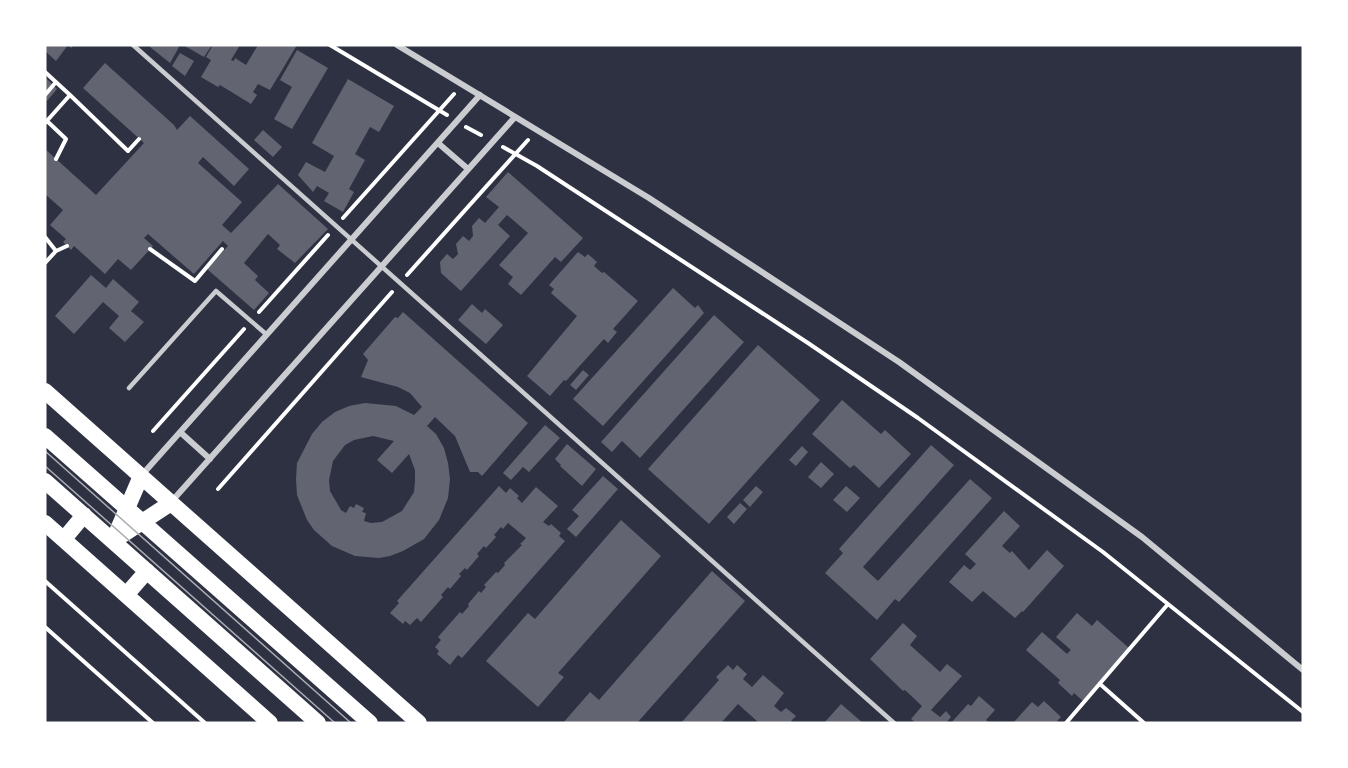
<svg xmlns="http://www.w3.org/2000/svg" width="1348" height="768" font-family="Poppins,sans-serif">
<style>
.building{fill:#626471;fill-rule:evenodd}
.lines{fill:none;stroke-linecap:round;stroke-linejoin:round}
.path{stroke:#fff;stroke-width:4}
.service{stroke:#caccd0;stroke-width:4.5}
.minor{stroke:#caccd0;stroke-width:6}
.trunk{stroke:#fff;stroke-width:16}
.tram{stroke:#abadb3;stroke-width:1.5}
</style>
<rect width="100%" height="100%" fill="#2d3142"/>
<path class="building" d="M45 45H74L71 48 68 45 56 61 45 51Z
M152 45H175L179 47 170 63 150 47Z
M183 45H212L204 57Z
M213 45H240L231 60 234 61 235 58 246 65 258 45H297L270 90 258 84 253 92 257 95 251 104 220 85 218 87 201 77 211 60 206 57Z
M297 50 328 68 292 129 274 119 292 87 280 80Z
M180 53 194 61 185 76 172 66Z
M105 63 174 125 177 130 190 116 249 169 234 186 203 157 198 163 242 202 222 225 231 233 278 184 328 229 295 263 277 249 280 245 268 234 244 263 258 276 255 280 269 293 254 310 207 269 228 246 223 241 194 274 148 234 144 238 153 246 131 270 118 259 105 274 74 246 71 250 63 242 66 239 50 225 63 210 45 194V149L96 195 144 143 83 88Z
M45 77 57 89 47 101 45 99Z
M348 79 394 106 379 132 370 127 355 154 365 160 349 189 354 192 343 212 324 201 329 193 317 186 313 192 298 175 306 162 325 172 334 156 312 143Z
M263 130 282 147 273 157 254 140Z
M508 172 583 238 561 262 555 257 521 295 508 284 513 277 499 265 528 233 507 215 498 225 510 236 461 291 441 273 440 262 447 254 453 259 458 254 456 244 463 236 469 241 473 236 472 226 479 218 485 223 499 207 486 197Z
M578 252 585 257 588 254 597 262 594 266 602 273 604 272 638 301 613 329 617 332 608 343 604 339 566 381 564 380 550 396 527 376 577 316 551 293 554 289 549 285Z
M91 275 106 288 113 279 139 302 131 311 144 322 125 342 109 328 119 316 103 302 74 334 55 316Z
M673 288 695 308 698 305 704 313 603 426 573 399Z
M472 304 482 313 485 309 503 325 486 344 458 320Z
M403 312 528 423 482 476 478 472H470L455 436 435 417 427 426 436 434 444 448 448 463 450 479 448 498 439 520 424 539 403 551 390 556 379 558 355 556 332 546 314 530 307 520 297 495 296 479 297 463 312 434 322 422 335 412 349 406 365 403 396 406 414 415 422 407 410 393 398 387 361 377 368 360 363 354 395 317 398 318ZM373 436 394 441 377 460 392 473 409 454 415 470V481L414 492 402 511 382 522 371 523 364 521 366 513 362 512 364 508 356 504 354 508 350 506 346 513 341 510 330 491 329 480 333 461 345 445 354 440Z
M714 315 744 342 640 458 622 441 612 452 601 442Z
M758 345 820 400 709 524 648 469Z
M583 370 589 375 576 390 570 385Z
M842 400 881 434 885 430 911 454 879 488 854 465 850 468 812 434Z
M545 425 560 438 529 472 523 467 511 480 503 473Z
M567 444 596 469 582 486 560 466 561 465 555 459Z
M931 445 954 465 863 567 878 581 970 479 992 498 899 602 895 599 877 620 825 573 843 553 839 549Z
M802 446 808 452 796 466 789 460Z
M821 462 834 474 821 488 808 477Z
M603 476 618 489 576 537 567 529 579 516 572 510Z
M499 486 506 493 510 488 519 496 517 498 522 503 536 487 558 506 543 522 549 526 551 524 561 533 559 536 565 541 462 658 458 655 450 665 437 654 439 651 435 647 441 640 438 637 460 612 462 614 469 606 468 604 479 591 481 593 486 587 484 585 496 572 498 573 505 565 504 563 522 545 520 544 526 538 508 523 503 529 501 527 494 535 496 537 486 548 484 546 477 554 479 556 467 570 465 568 459 574 461 576 450 589 448 587 441 595 443 597 421 622 417 618 410 625 405 621 403 624 390 613 399 603 397 601Z
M756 486 763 492 750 507 743 500Z
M846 486 860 498 847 512 833 500Z
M740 503 747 509 734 524 727 517Z
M1004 511 1020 526 1002 546 1010 553 1012 551 1029 570 1047 550 1064 566 1023 612 1022 611 1015 618 983 591 972 602 949 582 964 565 970 570 976 564 965 554Z
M621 520 661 556 558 673 564 677 538 707 486 661 528 613 535 619Z
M712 571 745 601 637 723H563L590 692 599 700Z
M1077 613 1092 626 1097 620 1129 648 1083 701 1074 693 1072 696 1058 683 1060 680 1026 650 1042 632 1067 654 1071 650 1056 637Z
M903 623 917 636 910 645 940 672 947 664 962 676 931 710 940 717 946 711 951 717 946 723H916L911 719 922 706 905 690 903 691 870 659Z
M728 665 733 670 737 665 747 674 743 679 752 687 763 675 784 693 774 706 781 712 786 708 796 716 791 721 793 723H757L758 722 738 704 721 723H681L719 680 716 677Z
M979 696 995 710 986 720 990 723H951L968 704 971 706Z
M1044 701 1061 717 1057 721 1060 723H1013L1032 702 1038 707Z
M841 704 863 723H824Z"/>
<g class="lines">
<path class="path" d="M330 45 447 115
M45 72 70 95
M45 95 56 82
M47 121 66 139 56 159
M45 123 70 95 128 151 139 139
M466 127 481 135
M503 147 537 166 808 343 918 418 1103 552 1303 712
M343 218 454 94
M45 237 56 251
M150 249 195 281 222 249
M45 263 56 251 67 246
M407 275 528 140
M259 312 328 235
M153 431 244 329
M218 489 392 292
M45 581 205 723
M45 627 153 723
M1100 684 1144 723
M1066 723 1168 604"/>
<path class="service" d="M133 45 894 723
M129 388 216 291 266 334"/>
<path class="minor" d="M397 45 649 198 899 362 1142 537 1303 670
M438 143 468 169
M180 432 210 459
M141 476 480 95
M172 501 515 117"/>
<path class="trunk" d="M45 391 419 723
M45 436 370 723
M45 481 318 723
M45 523 270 723
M64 539 84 515
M113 541 141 476
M113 541 171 503
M126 595 147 571"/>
<path class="tram" d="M45 451 351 723
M45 466 335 723"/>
</g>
<rect width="1348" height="768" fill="none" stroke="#ffffff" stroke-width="93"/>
</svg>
